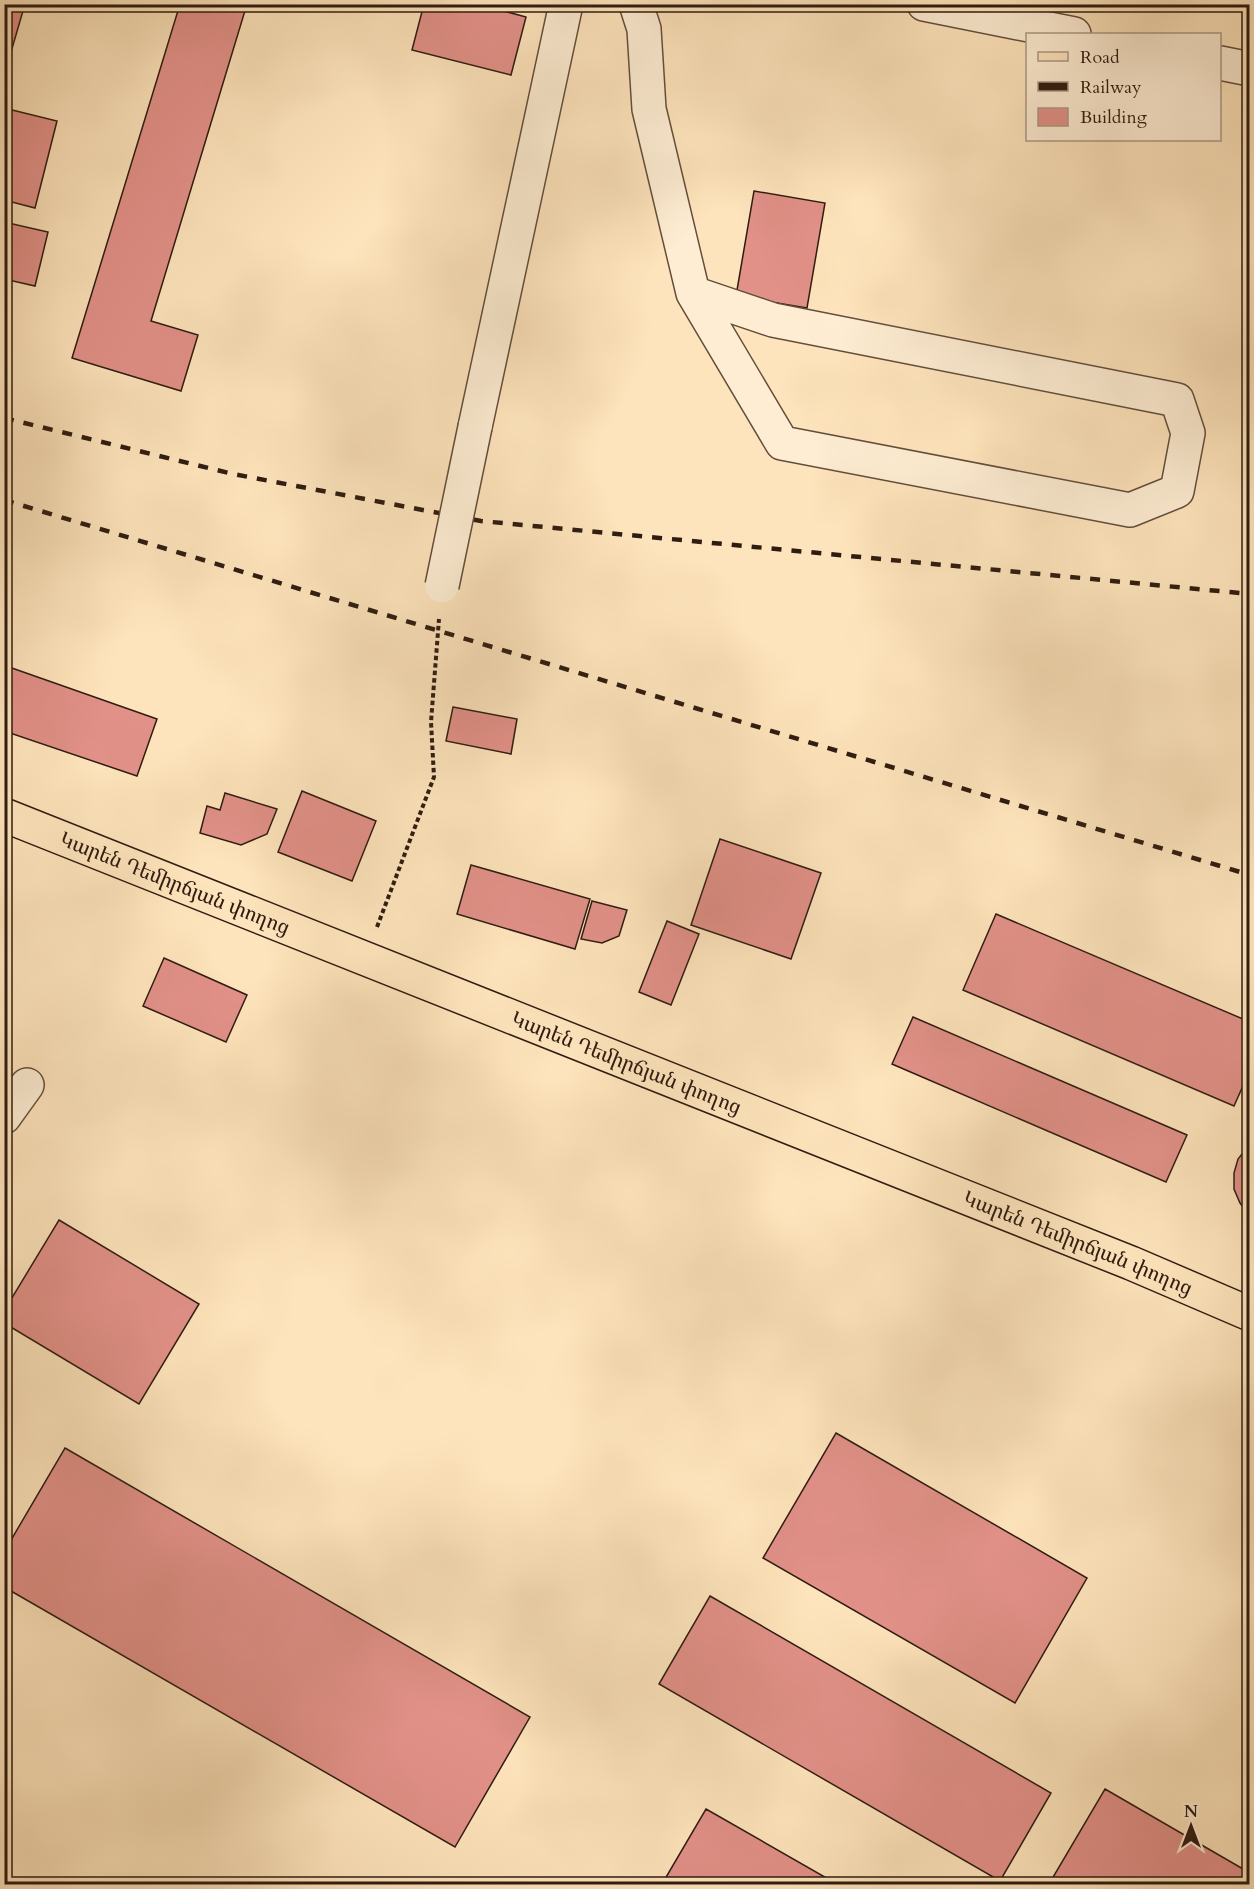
<svg xmlns="http://www.w3.org/2000/svg" width="1254" height="1889" font-family="Cardo,'Noto Serif Armenian',serif">
<style>
.building{fill:#e29189;stroke:#2f1c11;stroke-width:1.5}
.lines{fill:none;stroke-linecap:round;stroke-linejoin:round}
.minor-casing{stroke:#634e3c;stroke-width:36}
.major-casing{stroke:#2f1c11;stroke-width:36}
.path{stroke:#2f1c11;stroke-width:4;stroke-dasharray:4.5 3;stroke-linecap:butt}
.minor{stroke:#feedd3;stroke-width:33}
.major{stroke:#fee4bc;stroke-width:33}
.rail{stroke:#2f1c11;stroke-width:4.5;stroke-dasharray:10 10;stroke-linecap:butt}
.minor-bridge-casing{stroke:#634e3c;stroke-width:36;stroke-linecap:butt}
.minor-bridge{stroke:#feedd3;stroke-width:33}
.labels{text-anchor:middle;dominant-baseline:central;stroke-width:5;stroke-linejoin:round;paint-order:stroke}
.street-label{font-size:20px;fill:#2f1c11;stroke:#feedd3}
</style>
<rect width="100%" height="100%" fill="#fee4bc"/>
<filter id="stains"><feTurbulence type="fractalNoise" baseFrequency=".00333" numOctaves="4"/><feColorMatrix values="0 0 0 0 .2 0 0 0 0 .09 0 0 0 0 .02 0 0 0 .5 -.17"/></filter>
<radialGradient id="worn" r=".72"><stop offset=".6" stop-color="#630" stop-opacity="0"/><stop offset="1" stop-color="#630" stop-opacity=".3"/></radialGradient>
<path class="building" d="M4 4H25L4 76Z
M180 4H247L151 321 198 335 181 391 72 358Z
M424 4H478L526 17 511 75 412 50Z
M4 108 57 121 35 208 4 200Z
M754 191 825 203 807 308 736 296Z
M4 222 48 232 35 286 4 279Z
M9 667 157 719 137 776 4 731V681Z
M453 707 517 719 511 754 446 741Z
M302 791 376 821 352 881 278 852Z
M225 793 277 809 267 834 241 845 200 833 207 806 220 810Z
M720 839 821 873 791 959 691 925Z
M471 865 590 899 575 949 457 914Z
M592 901 627 910 619 936 602 943 581 939Z
M996 914 1250 1022V1070L1234 1106 963 990Z
M667 921 699 934 671 1005 639 992Z
M164 958 247 995 226 1042 143 1006Z
M913 1017 1187 1135 1166 1182 892 1064Z
M1250 1144V1216L1240 1203 1234 1189V1173L1238 1159Z
M59 1220 199 1304 139 1404 4 1323V1311Z
M836 1433 1087 1578 1015 1703 763 1558Z
M65 1448 530 1717 455 1847 4 1587V1552Z
M710 1596 1051 1793 1000 1881 659 1684Z
M1105 1789 1250 1873V1884H1049Z
M706 1809 837 1884H662Z"/>
<g class="lines">
<defs>
<path id="minor" d="M636 4 644 29 649 109 693 293 782 443 1130 510 1177 491 1188 433 1177 400 773 320 693 293
M924 4 1074 34
M1220 63 1250 69
M475 427 566 4
M4 1117 27 1085"/>
<g id="major">
<path id="s1" d="M4 815 1131 1263 1250 1314"/>
</g>
</defs>
<use href="#minor" class="minor-casing"/>
<use href="#major" class="major-casing"/>
<path class="path" d="M377 927 434 777 431 722 439 619"/>
<use href="#minor" class="minor"/>
<use href="#major" class="major"/>
<path class="rail" d="M4 418 233 474 481 521 1250 594
M4 500 1250 875"/>
<defs>
<path id="minor-bridge" d="M442 586 475 427"/>
</defs>
<use href="#minor-bridge" class="minor-bridge-casing"/>
<use href="#minor-bridge" class="minor-bridge"/>
</g>
<g class="labels">
<g class="street-label">
<text stroke="none"><textPath href="#s1" startOffset="184">Կարեն Դեմիրճյան փողոց</textPath></text>
<text stroke="none"><textPath href="#s1" startOffset="670">Կարեն Դեմիրճյան փողոց</textPath></text>
<text stroke="none"><textPath href="#s1" startOffset="1156">Կարեն Դեմիրճյան փողոց</textPath></text>
</g>
</g>
<rect width="1254" height="1889" fill="none" stroke="#fee4bc" stroke-width="24"/>
<rect x="6" y="6" width="1242" height="1877" fill="none" stroke="#2f1c11" stroke-width="3"/>
<rect x="12" y="12" width="1230" height="1865" fill="none" stroke="#2f1c11" stroke-width="1.5"/>
<rect x="1026" y="33" width="195" height="108" fill="#feedd3" stroke="#ab9985" stroke-width="1.5"/>
<rect x="1038" y="52" width="30" height="9" fill="#fee4bc" stroke="#ab9985" stroke-width="1.5"/>
<text x="1080" y="63" font-size="18" fill="#2f1c11">Road</text>
<rect x="1038" y="82" width="30" height="9" fill="#2f1c11" stroke="#ab9985" stroke-width="1.5"/>
<text x="1080" y="93" font-size="18" fill="#2f1c11">Railway</text>
<rect x="1038" y="108" width="30" height="18" fill="#e29189" stroke="#ab9985" stroke-width="1.5"/>
<text x="1080" y="123" font-size="18" fill="#2f1c11">Building</text>
<g transform="translate(1191 1826)" stroke="#feedd3" stroke-width="4.5" paint-order="stroke">
<path d="M0-4.5L10 22L0 15L-10 22Z" fill="#2f1c11"/>
<text y="-9" font-size="16" font-weight="bold" text-anchor="middle" fill="#2f1c11">N</text>
</g>
<rect width="100%" height="100%" filter="url(#stains)"/>
<rect width="100%" height="100%" fill="url(#worn)"/>
</svg>
